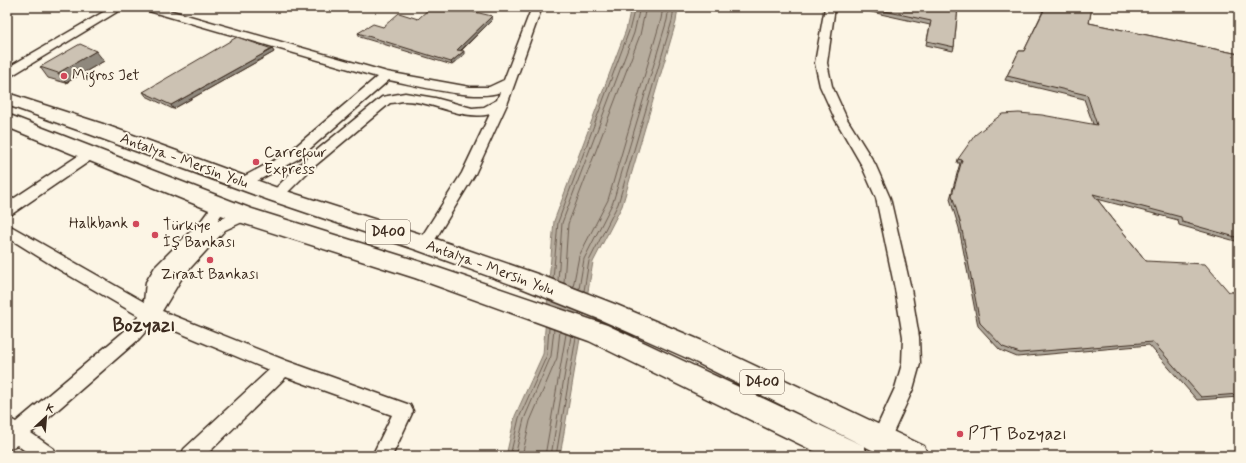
<svg xmlns="http://www.w3.org/2000/svg" width="1246" height="463" font-family="Mynerve,sans-serif">
<style>
.water{fill:#b7ad9e;stroke:#85796b}
.lines{fill:none;stroke-linecap:round;stroke-linejoin:round}
.shore{stroke:#6d5e51;stroke-width:1}
.minor-casing{stroke:#3b2a1e;stroke-width:3}
.highway-casing{stroke:#3b2a1e;stroke-width:3}
.minor{fill:#fcf5e5;fill-rule:evenodd}
.highway{fill:#fcf5e5;fill-rule:evenodd}
.wall{fill:#afa79a;stroke:#3b2a1e}
.shaded-wall{fill:#8f887d;stroke:#3b2a1e}
.building{fill:#ccc2b3;stroke:#3b2a1e}
.poi-dot{fill:#d1495b;stroke:#fcf5e5;stroke-width:1.5}
.labels{text-anchor:middle;dominant-baseline:central;stroke-width:4;stroke-linejoin:round;paint-order:stroke}
.shield{fill:#fcf5e5;stroke:#75675a;stroke-width:1}
.shield-label{font-size:14px;font-weight:bold;fill:#3b2a1e}
.poi-label{font-size:15px;fill:#3b2a1e;stroke:#fcf5e5;text-anchor:start}
.street-label{font-size:15px;fill:#3b2a1e;stroke:#fcf5e5}
.near-poi-label{font-size:18px;fill:#3b2a1e;stroke:#fcf5e5;text-anchor:start}
.district-label{font-size:19px;font-weight:bold;fill:#3b2a1e;stroke:#fcf5e5}
</style>
<rect width="100%" height="100%" fill="#fcf5e5"/>
<filter id="ink" filterUnits="userSpaceOnUse"><feTurbulence type="fractalNoise" baseFrequency=".025" numOctaves="2"/><feDisplacementMap in="SourceGraphic" scale="8" xChannelSelector="R" yChannelSelector="G"/><feConvolveMatrix kernelMatrix="1 2 1 2 8 2 1 2 1" color-interpolation-filters="sRGB"/></filter>
<g filter="url(#ink)">
<path class="water" d="M631 7H678L676 22 622 206 593 262 560 456H506L515 416 543 354 554 221 626 30Z"/>
<g class="lines">
<path class="shore" d="M553 279 558 222 629 31 635 7
M558 281 562 223 634 33 640 7
M564 283 568 224 640 35 646 7
M573 287 579 256 608 200 661 19 663 7
M579 289 584 259 613 202 667 20 669 7
M584 291 589 261 618 204 672 21 674 7
M510 456 519 418 547 355 549 328
M515 456 524 419 551 356 554 329
M522 456 530 421 557 358 560 331
M545 456 566 334
M551 456 571 336
M556 456 576 337"/>
<defs>
<path id="minor" d="M112 7H125L11 76 7 77V68Z
M141 7H158L387 72 470 87H489L504 80 532 7H542L508 102 475 174 430 248 425 250 420 248 417 244 462 173 490 114C462 121 433 101 405 101 400 101 395 103 390 103L310 170 281 199 276 200 271 199 269 195 300 164 382 97 405 93 435 98 472 108 484 107 497 100 500 92C478 102 414 85 389 80L298 159 244 188 239 187 237 183 239 179 288 153 377 77 142 9Z
M825 7H835L827 63 832 86 847 119 875 164 890 198 911 289 919 337 920 364 913 389 887 446 880 449 873 446 871 440 895 388 902 364 903 337 895 289 876 198 861 164 835 119 820 86 815 63Z
M92 148 97 150 99 153 97 156 12 214 7 215V203L87 150Z
M220 201 225 202 227 206 217 221 244 209 249 211 251 215 249 219 225 230 183 276 162 311 287 361 410 405 413 411 392 456H372L392 415 286 377 205 456H181L184 449 269 370 154 322 139 339 31 433 54 449 57 456H32L17 445 7 450V417L16 422 127 329 139 316 60 270 7 237V224L144 302 146 282 155 267 201 221 215 202Z"/>
<path id="highway" d="M7 93 103 124 283 190 433 238 540 275 617 305 707 343 924 446 928 456H884L689 359 599 319 524 289 417 250 269 200 89 134 7 105Z
M7 114 252 209 421 262 607 325 864 446 868 456H824L589 341 415 278 236 221 7 127Z"/>
</defs>
<use href="#minor" class="minor-casing"/>
<use href="#highway" class="highway-casing"/>
<use href="#minor" class="minor"/>
<use href="#highway" class="highway"/>
</g>
<path class="wall" d="M849 7H958L954 47 953 51 926 45 930 25Z
M1027 7H1092L1089 23 1239 54V242L1179 225 1178 220 1097 199 1146 261 1229 292H1239V397L1197 400 1149 345 1017 357 1000 350 978 326 959 228 950 199 960 163H957L958 159 1093 124 1084 99 1005 80 1019 51H1024L1043 11Z
M492 16V20L461 51 464 55 452 65 360 37 358 33 418 19Z
M272 49 274 52 173 109 146 96 143 92Z
M104 61 66 83 48 78 40 67Z"/>
<path class="shaded-wall" d="M492 16V20L458 53 457 50Z
M272 49 274 52 173 109 171 105Z
M96 51 104 61 66 83 58 73Z
M464 51V55L452 65 451 62Z"/>
<path class="building" d="M431 7H453L492 16 457 50 464 51 451 62 358 33 373 24 383 27 399 13 418 19Z
M866 7H958L954 47 927 41 931 21Z
M1042 7H1092L1089 23 1239 54V238L1182 222 1181 217 1093 194 1146 261 1205 264 1229 292H1239V394L1201 397 1153 342 1020 353 1003 347 980 323 961 225 952 195 962 160 958 159 975 135 1002 114 1019 113 1042 115 1097 125 1087 95 1007 76 1019 51H1024L1045 8Z
M237 37 272 49 171 105 143 92Z
M80 44 96 51 58 73 40 67Z"/>
</g>
<g class="poi-dot">
<circle cx="64" cy="76" r="4"/>
<circle cx="256" cy="162" r="4"/>
<circle cx="136" cy="224" r="4"/>
<circle cx="155" cy="235" r="4"/>
<circle cx="210" cy="260" r="4"/>
<circle cx="960" cy="434" r="4"/>
</g>
<g class="labels">
<g class="shield">
<rect x="366" y="220" width="44" height="24" rx="3"/>
<rect x="740" y="370" width="44" height="24" rx="3"/>
</g>
<g class="shield-label">
<text x="388" y="232">D400</text>
<text x="762" y="382">D400</text>
</g>
<g class="poi-label">
<text x="72" y="76">Migros Jet</text>
<text x="264" y="153">Carrefour<tspan x="264" dy="17">Express</tspan></text>
<text x="128" y="224" text-anchor="end">Halkbank</text>
<text x="163" y="226">Türkiye<tspan x="163" dy="17">İş Bankası</tspan></text>
<text x="210" y="275" text-anchor="middle">Ziraat Bankası</text>
</g>
<g class="street-label">
<text transform="translate(184 161) rotate(20)">Antalya - Mersin Yolu</text>
<text transform="translate(490 268) rotate(20)">Antalya - Mersin Yolu</text>
</g>
<g class="near-poi-label">
<text x="968" y="434">PTT Bozyazı</text>
</g>
<g class="district-label">
<text x="144" y="325">Bozyazı</text>
</g>
</g>
<rect width="1246" height="463" fill="none" stroke="#fcf5e5" stroke-width="24"/>
<rect x="12" y="12" width="1222" height="439" fill="none" stroke="#3b2a1e" stroke-width="1.5" filter="url(#ink)"/>
<g transform="translate(46 417) rotate(26)" stroke="#fcf5e5" stroke-width="3" paint-order="stroke">
<path d="M0-3L7 15L0 10L-7 15Z" fill="#3b2a1e"/>
<text y="-6" font-size="11" font-weight="bold" text-anchor="middle" fill="#3b2a1e">K</text>
</g>
</svg>
